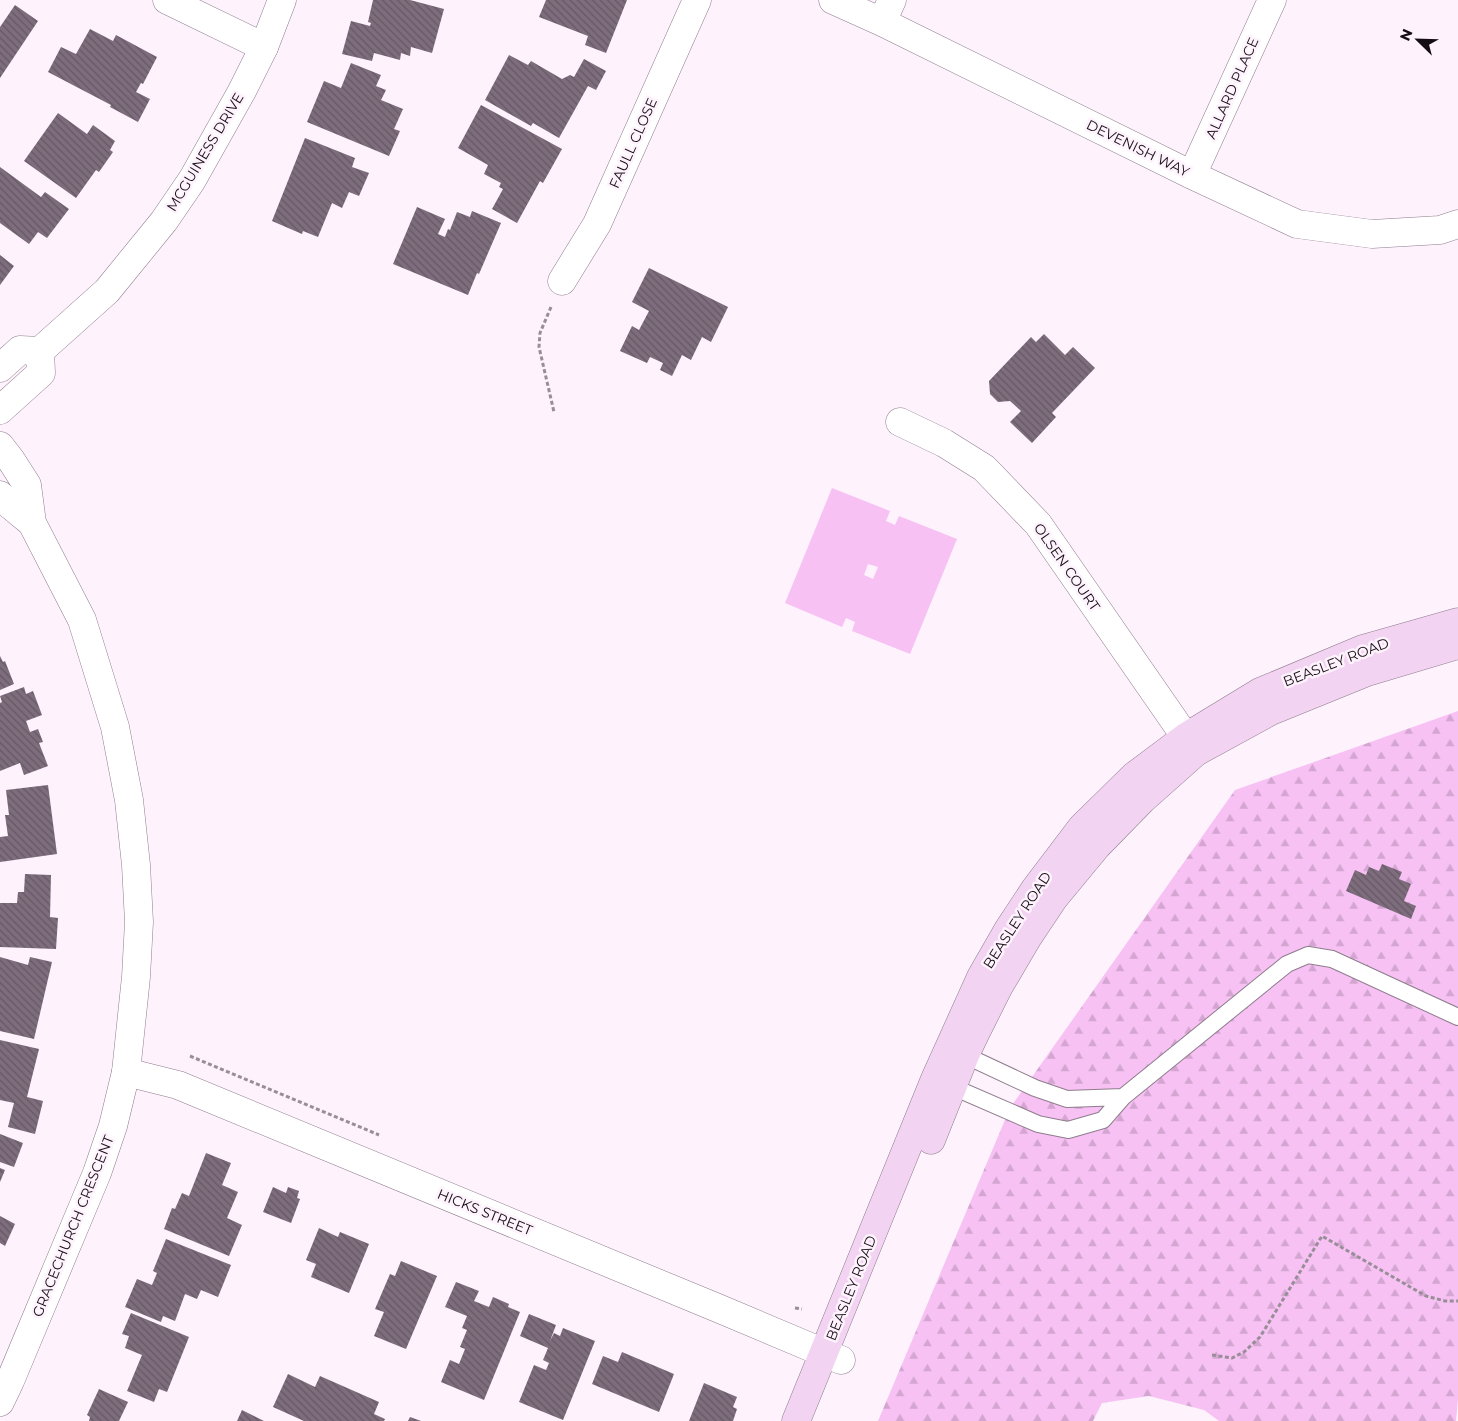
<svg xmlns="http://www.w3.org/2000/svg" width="1458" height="1421" font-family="Montserrat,sans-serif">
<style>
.forest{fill:url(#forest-firs)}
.pitch{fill:#f7c1f4;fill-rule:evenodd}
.building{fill:url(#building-back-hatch)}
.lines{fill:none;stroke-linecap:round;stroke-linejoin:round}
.service-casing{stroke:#8e7d8d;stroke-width:18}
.minor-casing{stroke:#8e7d8d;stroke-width:29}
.tertiary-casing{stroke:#8e7d8d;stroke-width:29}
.secondary-casing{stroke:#8e7d8d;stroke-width:29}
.path{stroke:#978e97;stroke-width:3;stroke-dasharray:4 2.5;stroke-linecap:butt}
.service{stroke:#fff;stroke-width:16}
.minor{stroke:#fff;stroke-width:28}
.tertiary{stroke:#fff;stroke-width:28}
.secondary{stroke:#f2d3f1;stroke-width:28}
.labels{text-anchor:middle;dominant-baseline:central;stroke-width:5;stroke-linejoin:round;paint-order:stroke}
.street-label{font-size:14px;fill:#140e14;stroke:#fef2fd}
</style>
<defs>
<pattern id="forest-firs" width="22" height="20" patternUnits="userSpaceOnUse" patternTransform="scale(1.25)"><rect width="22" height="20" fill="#f7c1f4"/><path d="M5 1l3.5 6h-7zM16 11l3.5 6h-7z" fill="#d3a5d0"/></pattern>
<pattern id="building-back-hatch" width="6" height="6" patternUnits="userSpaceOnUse" patternTransform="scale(1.25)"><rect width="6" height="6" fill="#7e6d7d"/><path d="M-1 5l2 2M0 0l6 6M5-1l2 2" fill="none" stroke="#665865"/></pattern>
</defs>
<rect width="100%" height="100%" fill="#fef2fd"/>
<path class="forest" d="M1458 711V1399L1456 1421H1219L1204 1410 1149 1396 1102 1403 1093 1421H878L1010 1108 1235 790Z"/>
<path class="pitch" d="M832 488 890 511 886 521 895 525 899 516 957 539 910 654 852 631 855 622 846 618 842 627 785 603ZM868 564 878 567 873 579 864 575Z"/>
<path class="building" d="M373 0H410L444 9 432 53 411 47 410 56 401 53 400 60 374 53 372 61 342 54 351 21 370 26 371 23 368 22Z
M546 0H627L606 53 585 45 588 36 539 17Z
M15 5 38 21 0 78V27Z
M90 29 113 41 116 35 157 57 143 84 141 83 136 92 150 99 138 122 110 107 111 105 48 72 61 47 76 54Z
M509 55 528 65 531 61 562 79 570 75 574 77 584 59 606 71 596 90 588 86 559 138 533 123 531 126 485 100Z
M351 63 381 75 376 86 386 90 381 100 403 109 394 129 400 131 389 156 307 122 324 81 341 88Z
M481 105 562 149 543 183 540 181 517 223 492 209 503 189 499 187 501 183 484 174 488 165 458 148Z
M58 113 87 134 93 125 115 141 110 150 113 152 99 172 96 170 76 198 24 161Z
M305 138 355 158 352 167 369 173 359 196 349 192 342 208 332 203 318 237 303 231 302 234 272 221Z
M0 167 41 197 45 192 69 209 47 238 38 232 29 244 0 223Z
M417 207 445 219 438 234 445 237 448 229 450 230 457 212 470 217 472 211 501 223 479 274 477 273 468 295 393 264Z
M0 255 14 266 0 285Z
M649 268 728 307 711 342 702 337 691 360 682 355 672 376 660 370 663 363 650 357 647 363 620 351 632 326 639 330 649 311 632 302Z
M1044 334 1065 355 1073 347 1095 368 1052 413 1056 417 1032 443 1010 422 1021 411 1010 401 998 402 990 394 989 381 1031 337 1036 342Z
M0 656 3 662 5 661 14 684 0 690Z
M24 687 26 694 33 691 42 715 26 721 30 732 38 729 43 742 39 743 48 766 24 775 20 763 0 771V703L2 702 0 696Z
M48 785 57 854 0 862V837L8 836 5 815H9L6 790Z
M1382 864 1402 872 1399 879 1411 884 1404 901 1416 906 1411 919 1346 891 1355 870 1366 875 1369 867 1379 871Z
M25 874 51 875 50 917 58 918 56 949 0 947V903H17L18 892H24Z
M0 957 28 965 30 957 52 962 34 1039 0 1031Z
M0 1040 39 1049 27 1097 43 1101 35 1134 8 1127 14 1103 0 1100Z
M0 1134 23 1143 14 1167 0 1162Z
M206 1153 231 1163 222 1185 238 1192 227 1218 242 1225 229 1256 164 1229 172 1208 175 1209 182 1193 189 1196Z
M0 1168 5 1170 0 1182Z
M273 1187 286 1193 288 1187 299 1191 297 1198 300 1199 291 1223 263 1212Z
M0 1216 15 1224 5 1246 0 1243Z
M319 1228 338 1237 340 1232 369 1244 349 1293 311 1277 316 1264 306 1260Z
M166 1239 231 1265 218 1297 201 1290 197 1299 185 1294 175 1321 163 1316 161 1322 125 1307 137 1279 152 1285 157 1273 153 1271Z
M401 1261 437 1276 406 1349 374 1336 384 1312 375 1309 390 1274 395 1276Z
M456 1282 479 1291 474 1301 489 1307 493 1297 509 1304 508 1307 520 1312 484 1400 441 1382 450 1360 459 1364 465 1349 460 1347 467 1330 462 1328 467 1316 445 1307Z
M131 1313 189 1337 167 1392 159 1389 154 1402 127 1391 142 1355 125 1348 129 1336 122 1334Z
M529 1314 556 1325 550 1341 554 1333 560 1336 563 1328 595 1341 563 1420 519 1402 534 1365 546 1370 549 1363 543 1360 548 1348 520 1336Z
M622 1352 674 1374 659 1412 592 1384 603 1356 618 1362Z
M288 1374 315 1387 320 1376 379 1402 374 1414 385 1419 384 1421H304L273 1407Z
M704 1383 737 1397 733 1407 737 1409 733 1421H689Z
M99 1389 128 1402 119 1421H89L90 1417 87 1415Z
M242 1410 264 1421H237Z
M410 1417 421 1421H408Z"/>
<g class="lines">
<defs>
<path id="service" d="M958 1052 1035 1088 1067 1099 1123 1097
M946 1084 1038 1124 1068 1130 1103 1120 1123 1097 1287 964 1308 955 1332 959 1458 1017"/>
<path id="minor" d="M167 0 264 47
M833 0 882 22 1192 175 1297 224 1372 234 1440 230 1458 224
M882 22 892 0
M1192 175 1272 0
M562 281 597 224 697 0
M900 422 944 443 984 468 1038 524 1196 752
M126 1072 178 1085 720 1309 841 1360"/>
<path id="tertiary" d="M0 368 20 350 40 351 107 291 164 221 192 180 242 91 264 47 282 0
M0 410 41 373 40 351
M0 446 11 460 27 485 32 523 82 620 115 727 129 800 136 865 139 922 136 977 126 1072 113 1126 97 1173 10 1381 0 1402
M0 495 3 499 32 523"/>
<path id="secondary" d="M931 1140 965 1055 975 1034 998 988 1028 937 1054 898 1097 846 1142 800 1196 752 1271 711 1367 672 1458 645
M796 1421 935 1079 981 977 1008 930 1035 889 1082 827 1134 776 1186 737 1260 692 1363 649 1458 622"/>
</defs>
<use href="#service" class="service-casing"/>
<use href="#minor" class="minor-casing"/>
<use href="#tertiary" class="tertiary-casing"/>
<use href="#secondary" class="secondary-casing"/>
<path class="path" d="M551 307 540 333 539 347 554 412
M190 1056 379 1135
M795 1308 802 1309
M1212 1355 1232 1358 1244 1352 1260 1337 1322 1236 1426 1296 1445 1301H1458"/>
<use href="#service" class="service"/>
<use href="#minor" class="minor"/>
<use href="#tertiary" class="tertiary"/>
<use href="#secondary" class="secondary"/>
</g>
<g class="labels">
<g class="street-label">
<text transform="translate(1232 88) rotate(-66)">ALLARD PLACE</text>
<text transform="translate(633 143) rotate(-66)">FAULL CLOSE</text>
<text transform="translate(1138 148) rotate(26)">DEVENISH WAY</text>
<text transform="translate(205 152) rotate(-59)">MCGUINESS DRIVE</text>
<text transform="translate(1067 567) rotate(55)">OLSEN COURT</text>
<text transform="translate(1336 662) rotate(-21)">BEASLEY ROAD</text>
<text transform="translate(1017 920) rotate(-57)">BEASLEY ROAD</text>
<text transform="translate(485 1212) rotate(22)">HICKS STREET</text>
<text transform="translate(73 1226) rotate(-68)">GRACECHURCH CRESCENT</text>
<text transform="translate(851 1288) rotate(-68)">BEASLEY ROAD</text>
</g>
</g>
<g transform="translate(1418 40) rotate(293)" stroke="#fef2fd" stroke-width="4" paint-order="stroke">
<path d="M0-4L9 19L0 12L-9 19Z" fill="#140e14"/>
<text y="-8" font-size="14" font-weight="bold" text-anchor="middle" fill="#140e14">N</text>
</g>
</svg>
